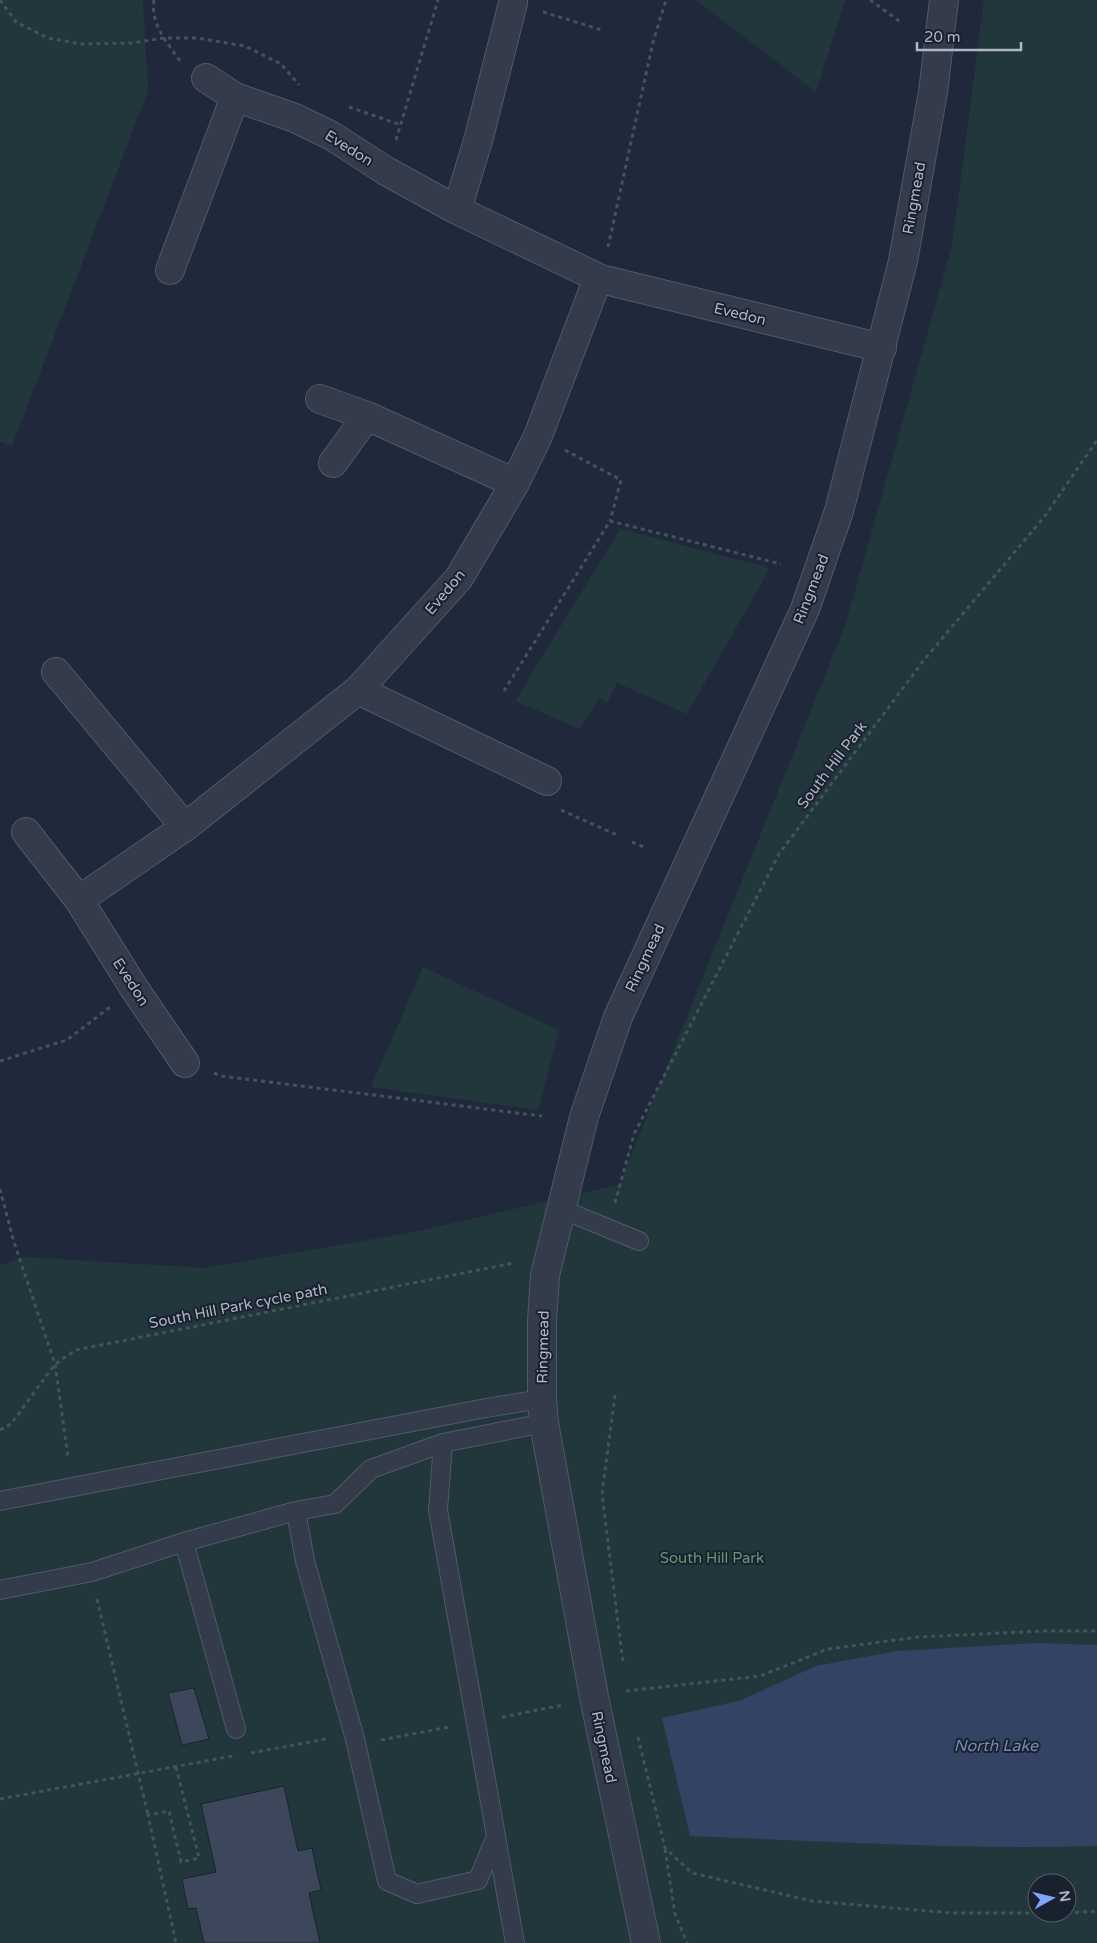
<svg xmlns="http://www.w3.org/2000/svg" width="1097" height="1943" font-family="'Varela Round',sans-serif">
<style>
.green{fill:#22373c;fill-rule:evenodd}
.water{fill:#324364}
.building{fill:#3c475b;stroke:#1b2331}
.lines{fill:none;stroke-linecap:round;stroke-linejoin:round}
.service-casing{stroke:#515969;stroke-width:20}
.minor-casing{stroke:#515969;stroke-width:30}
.tertiary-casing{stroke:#515969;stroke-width:30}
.path{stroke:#405459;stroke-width:3;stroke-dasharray:4 4;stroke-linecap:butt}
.service{stroke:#343c4b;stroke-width:18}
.minor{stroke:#343c4b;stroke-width:28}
.tertiary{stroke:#343c4b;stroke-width:28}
.labels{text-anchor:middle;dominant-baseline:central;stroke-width:4;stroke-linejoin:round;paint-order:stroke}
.street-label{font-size:15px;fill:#aeb6c7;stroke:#19212f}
.park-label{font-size:15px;fill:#649974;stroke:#19212f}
.water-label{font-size:16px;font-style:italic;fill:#748ab2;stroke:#19212f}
</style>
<rect width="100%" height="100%" fill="#20293b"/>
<path class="green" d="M0 0H143L148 91 12 446 0 442Z
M696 0H845L816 92Z
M984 0H1097V1943H0V1265L25 1257 205 1268 409 1233 619 1185 846 623 952 246ZM1037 1883H1067V1913H1037Z
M620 529 770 568 687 714 617 683 607 703 599 698 580 729 515 701Z
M423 967 559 1030 538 1110 371 1087Z"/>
<path class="water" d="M1037 1643 1097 1645V1846C961 1850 825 1841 690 1836L662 1718 739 1701 816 1666 897 1651Z"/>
<path class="building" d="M194 1688 209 1739 182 1745 168 1693Z
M284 1786 298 1851 312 1848 321 1890 309 1893 320 1943H204L196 1908 188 1909 182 1879 216 1872 201 1804Z"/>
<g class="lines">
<defs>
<path id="service" d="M561 1209 639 1241
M0 1501 486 1408 542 1399
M296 1511 305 1561 355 1739 387 1881 417 1894 478 1880 496 1836 438 1510 443 1443
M184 1542 236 1729
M0 1590 92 1572 184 1542 296 1511 335 1504 371 1469 443 1443 544 1423
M496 1837 515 1943"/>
<path id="minor" d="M206 78 235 97 295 118 332 136 386 171 457 210 601 279 882 348
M457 210 479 137 513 3
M170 270 235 97
M320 399 367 416 515 483
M333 463 367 416
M56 672 185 827
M358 690 547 781
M26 832 79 900 134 988 185 1063
M79 900 185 827 358 690 459 578 515 483 538 436 598 278"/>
<path id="tertiary" d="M646 1943 594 1697 544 1423 542 1399V1321L545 1275 584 1117 618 1017 805 609 839 511 903 261 933 92 944 0"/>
</defs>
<use href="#service" class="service-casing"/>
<use href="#minor" class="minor-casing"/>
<use href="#tertiary" class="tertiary-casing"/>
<path class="path" d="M0 0 16 22 48 38 81 44 132 43 164 38H197L245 46 281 64 299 85
M154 0C150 24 167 42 180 61
M870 0 902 23
M543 12 602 30
M349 107 401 125
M396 140 438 0
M608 247 653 42 666 0
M565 450 621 480 610 521
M504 691 610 521 781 564
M561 810 617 835
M632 842 646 848
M0 1061 67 1040 110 1007
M214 1073 221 1076 542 1116
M0 1189 13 1239 55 1364 68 1457
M615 1203 634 1134 779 854 924 660 1045 516 1097 440
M615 1395 602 1494 623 1663
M0 1430 11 1424 55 1364 76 1350 514 1263
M97 1599 148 1815
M626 1691 760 1676 828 1649 918 1637 1043 1631H1097
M502 1717 563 1705
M638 1737 665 1848 692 1873 812 1901 952 1913H1037
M381 1740 449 1727
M251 1753 326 1739
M176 1767 199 1858 181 1862 169 1811 148 1815 176 1943
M0 1799 233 1756
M665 1849 675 1914 687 1943
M1067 1913 1097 1911"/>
<use href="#service" class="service"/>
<use href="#minor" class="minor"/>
<use href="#tertiary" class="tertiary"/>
</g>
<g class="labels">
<g class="street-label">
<text transform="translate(349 148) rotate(32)">Evedon</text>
<text transform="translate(914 198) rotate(-80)">Ringmead</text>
<text transform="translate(740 314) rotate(14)">Evedon</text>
<text transform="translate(811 589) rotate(-69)">Ringmead</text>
<text transform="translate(445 592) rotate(-50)">Evedon</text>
<text transform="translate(832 765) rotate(-53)">South Hill Park</text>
<text transform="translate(645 958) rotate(-65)">Ringmead</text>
<text transform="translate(131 982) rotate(57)">Evedon</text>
<text transform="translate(238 1306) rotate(-11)">South Hill Park cycle path</text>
<text transform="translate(543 1347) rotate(-89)">Ringmead</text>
<text transform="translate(604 1747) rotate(78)">Ringmead</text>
</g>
<g class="park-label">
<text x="712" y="1558">South Hill Park</text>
</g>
<g class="water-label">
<text x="996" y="1746">North Lake</text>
</g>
</g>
<g transform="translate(1052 1898) rotate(82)"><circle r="24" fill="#19212f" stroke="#555d6c"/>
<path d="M0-4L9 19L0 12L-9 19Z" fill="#7da5fe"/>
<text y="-8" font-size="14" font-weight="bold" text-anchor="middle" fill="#aeb6c7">N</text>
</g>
<path d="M917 42v8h104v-8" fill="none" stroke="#aeb6c7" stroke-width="2.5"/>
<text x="924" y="42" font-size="15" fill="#aeb6c7" stroke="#19212f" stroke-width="4" paint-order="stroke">20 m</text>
</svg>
